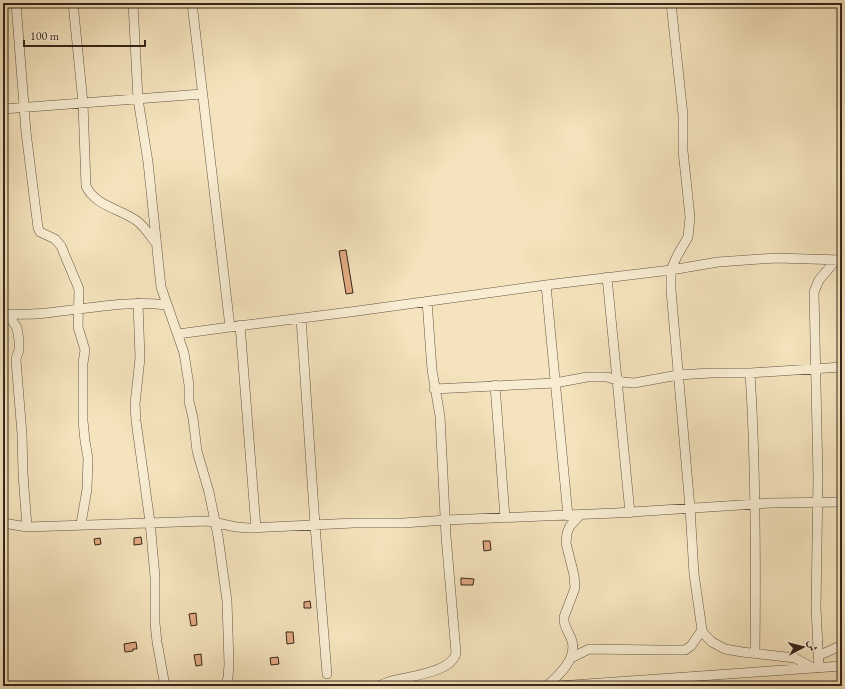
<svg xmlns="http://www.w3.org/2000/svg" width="845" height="689" font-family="'EB Garamond',Amiri,serif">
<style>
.building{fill:#e2aa83;stroke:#35251b}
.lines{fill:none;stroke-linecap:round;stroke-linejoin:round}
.street-casing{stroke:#655443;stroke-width:10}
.street{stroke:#f8edd3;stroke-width:9}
</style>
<rect width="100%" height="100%" fill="#f4e3bc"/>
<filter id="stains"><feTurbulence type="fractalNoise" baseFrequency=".005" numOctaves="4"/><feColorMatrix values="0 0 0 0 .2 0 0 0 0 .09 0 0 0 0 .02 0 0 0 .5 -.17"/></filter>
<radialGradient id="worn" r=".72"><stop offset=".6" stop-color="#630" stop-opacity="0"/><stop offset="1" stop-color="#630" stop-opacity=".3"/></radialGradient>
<path class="building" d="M346 250 353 293 346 294 339 251Z
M141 537 142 544 134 545V538Z
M100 538 101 544 95 545 94 539Z
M483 541H490L491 550 484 551Z
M461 578 474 579 473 585H461Z
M310 601 311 608H304V602Z
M196 613 197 625 191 626 189 614Z
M286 632H293L294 643 287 644Z
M136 642 137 649H133V651L125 652 124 644Z
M201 654 202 665 196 666 194 655Z
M278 657 279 664 271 665 270 658Z"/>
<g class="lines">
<defs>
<path id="street" d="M16 3 26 132 38 228 40 232 55 239 61 246 79 289 78 327 85 350 83 363V421L85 441 88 458 87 489 81 524
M73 3 83 103 86 186C95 206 121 209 137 221 145 227 150 236 156 243
M133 3 138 99 148 162 161 287 184 353 189 385V401L193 418 197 451 209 492 218 536 227 601 229 664 228 678 225 686
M192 3 230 327
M671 3 683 115V151L690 217 688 237 677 256 671 270V290L690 508 694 574 702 630 704 634 712 642 725 649 742 652 795 658 813 668
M3 109 202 94
M607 277 630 513
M546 285 568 516
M138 303 140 358 135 404 136 421 150 522 155 577V623L157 642 165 686
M3 313 12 320 17 328 19 340V350L16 359 17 373 22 434 23 474 27 527
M3 314C17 314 32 315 46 313 86 309 126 300 166 305
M301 318 315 525 327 674
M240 325 256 528
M178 334 230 327 350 312 546 285 671 270 718 262 776 258 842 260
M750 373C756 466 756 560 755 653
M495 385 505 518
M434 389 555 383 587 377H607L623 382 634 383 678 375 711 373H750L842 367
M3 523 27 527 208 521 236 527 249 528 354 523H403L446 520 616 513 771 503 842 502
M818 656 842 645
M571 658 589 649 659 650H685L691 646 702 630
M819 668 816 608 818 477 814 292 819 280 836 260
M378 686C384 684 389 681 396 680 411 676 452 672 456 653L446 536 440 416 432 370 427 301
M547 686C559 675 577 659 572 641 570 634 565 628 564 621V617L575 588 574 575 566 543 567 533 570 526 580 515
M558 686 842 666"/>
</defs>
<use href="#street" class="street-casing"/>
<use href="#street" class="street"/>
</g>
<rect width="845" height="689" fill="none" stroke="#f4e3bc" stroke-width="16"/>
<rect x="4" y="4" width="837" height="681" fill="none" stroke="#35251b" stroke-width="2"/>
<rect x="8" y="8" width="829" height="673" fill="none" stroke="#35251b"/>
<g transform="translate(803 647) rotate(83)" stroke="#f8edd3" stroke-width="3" paint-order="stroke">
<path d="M0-3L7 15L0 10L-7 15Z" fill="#35251b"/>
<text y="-6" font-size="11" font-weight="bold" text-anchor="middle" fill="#35251b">ش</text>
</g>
<path d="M24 40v6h121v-6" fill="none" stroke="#35251b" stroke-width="2"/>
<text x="30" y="40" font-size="12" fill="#35251b" stroke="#f8edd3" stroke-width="3" paint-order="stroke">100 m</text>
<rect width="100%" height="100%" filter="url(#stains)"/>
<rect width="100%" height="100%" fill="url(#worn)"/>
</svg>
